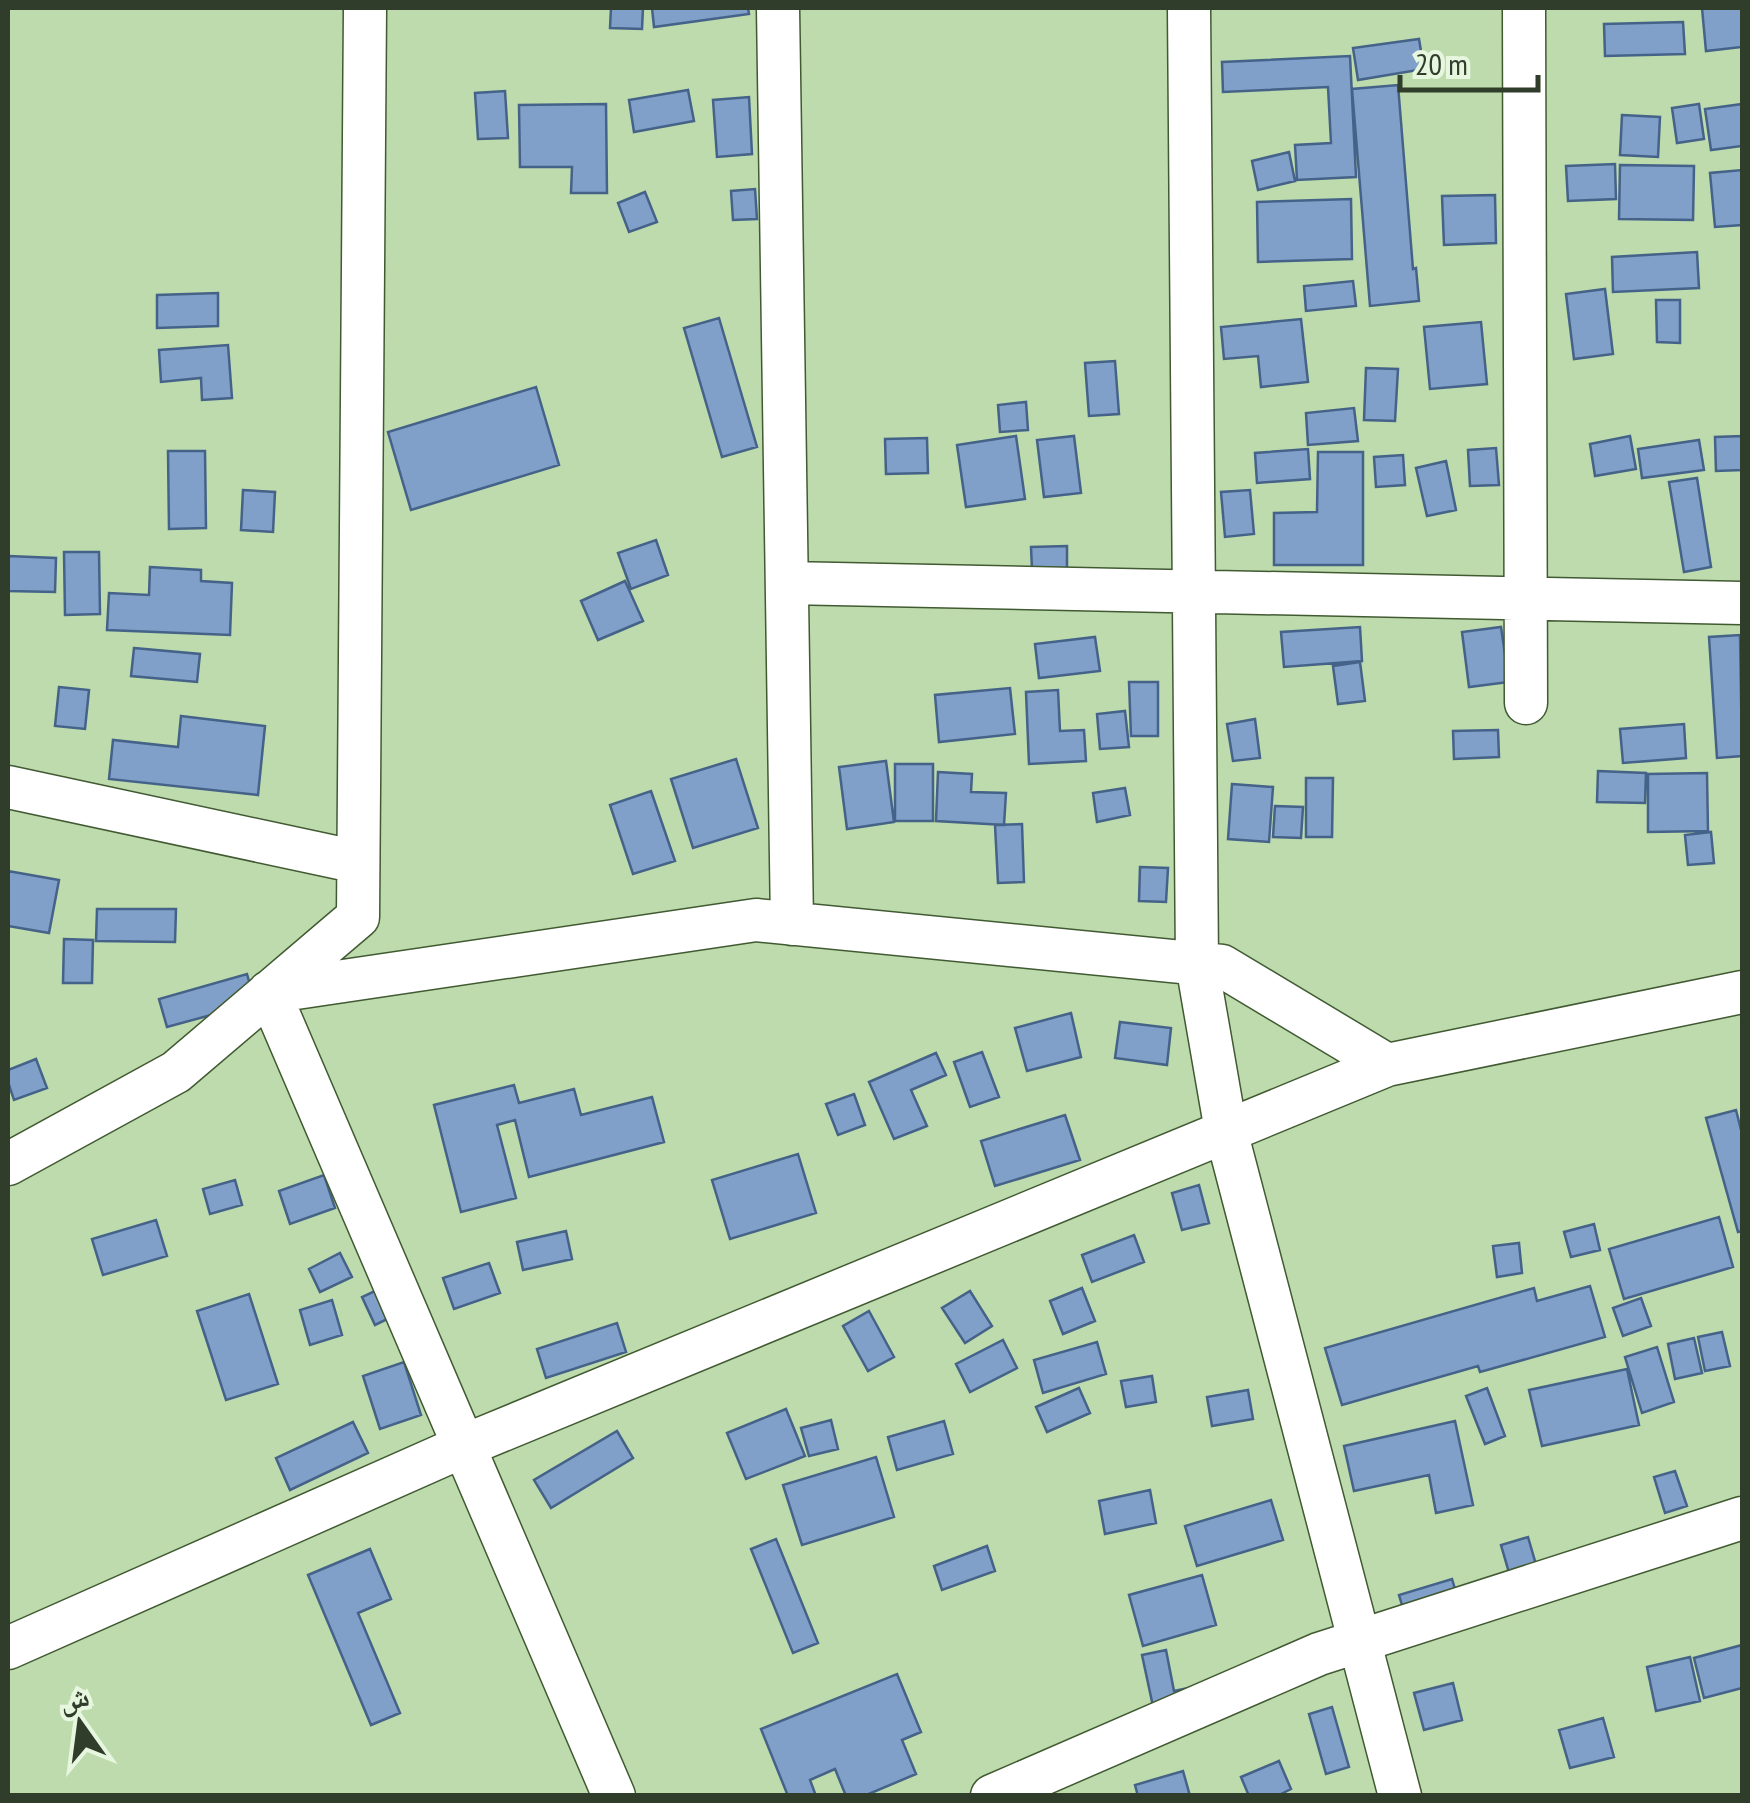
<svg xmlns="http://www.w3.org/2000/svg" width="1750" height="1803" font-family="'PT Sans Narrow','Noto Naskh Arabic',sans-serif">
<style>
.building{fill:#80a0c9;stroke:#456288;stroke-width:2.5}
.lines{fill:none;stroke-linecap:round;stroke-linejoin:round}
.street-casing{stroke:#415a32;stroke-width:45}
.street{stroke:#fff;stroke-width:42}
</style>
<rect width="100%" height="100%" fill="#bddbad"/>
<path class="building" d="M611 8H643L642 29 610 28Z
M652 8H748L749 14 654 27Z
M1702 8H1742V47L1706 51Z
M1683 22 1685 54 1605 56 1604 24Z
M1419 39 1424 69 1358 80 1353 48Z
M1350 56 1356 177 1297 180 1295 145 1331 143 1328 87 1223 92 1222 62Z
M1398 85 1413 269 1416 268 1419 301 1370 306 1352 89Z
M688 90 694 121 634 132 629 100Z
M505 91 508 138 478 139 475 93Z
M749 97 752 154 717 157 713 100Z
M606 104 607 193H571L572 167H520L519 105Z
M1699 104 1704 139 1677 143 1672 108Z
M1742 104V146L1711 150 1705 109Z
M1622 115 1660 117 1658 157 1620 155Z
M1289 152 1295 181 1258 190 1252 161Z
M1615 164 1616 199 1568 201 1566 166Z
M1620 165 1694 166 1693 220 1619 219Z
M1742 170V225L1715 227 1710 173Z
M755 189 757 219 733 220 731 191Z
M645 192 657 222 629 232 618 203Z
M1495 195 1496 243 1444 245 1442 196Z
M1351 199 1352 259 1258 262 1257 202Z
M1697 252 1699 288 1613 292 1612 257Z
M1353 281 1356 306 1306 311 1304 286Z
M1605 289 1613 354 1574 359 1566 294Z
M218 293V326L157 328V295Z
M1656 300H1680V343L1657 342Z
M719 318 757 447 722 457 684 328Z
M1301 319 1308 382 1261 387 1258 356 1224 359 1221 327Z
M1481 322 1487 384 1430 389 1424 327Z
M228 345 232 398 202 400 201 378 161 382 159 350Z
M1115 361 1119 414 1089 416 1085 363Z
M1366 368 1398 369 1395 421 1364 420Z
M536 387 559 465 411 510 388 432Z
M1026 402 1028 430 1000 432 998 405Z
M1354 408 1358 441 1308 445 1306 413Z
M1016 436 1025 499 966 507 957 445Z
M1074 436 1081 493 1044 497 1037 440Z
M1630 436 1636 469 1595 476 1590 444Z
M1742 436V470L1716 471 1715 437Z
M927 438 928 473 886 474 885 439Z
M1699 440 1704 470 1642 478 1638 449Z
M1496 448 1499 485 1470 486 1468 450Z
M1308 449 1310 479 1257 483 1255 453Z
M168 451H205L206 528 169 529Z
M1318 452H1363V565H1274V513L1317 512Z
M1403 455 1405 485 1376 487 1374 457Z
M1446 461 1456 510 1427 516 1416 468Z
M1697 478 1711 567 1684 572 1669 482Z
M243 490 275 492 273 532 241 530Z
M1250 490 1254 534 1225 537 1221 492Z
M656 540 668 575 631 589 618 553Z
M1067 546V569L1032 570 1031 547Z
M64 552H99L100 614 65 615Z
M8 556 56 558 55 592 8 591Z
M150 567 201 570V581L232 583 230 635 107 630 109 593 149 595Z
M625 581 643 621 598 640 581 601Z
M1360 627 1362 661 1284 667 1281 632Z
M1501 627 1509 682 1469 687 1462 632Z
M1740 635 1742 756 1717 758 1709 637Z
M1095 637 1100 671 1039 678 1035 644Z
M134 648 200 654 197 682 131 676Z
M1360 662 1365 701 1338 704 1333 666Z
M1129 682H1158V736H1131Z
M59 687 89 690 85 729 55 726Z
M1010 688 1015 734 939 742 935 695Z
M1058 690 1060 731 1084 730 1086 761 1029 764 1026 692Z
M1125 711 1129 747 1100 749 1097 714Z
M181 716 265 726 258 795 109 779 113 740 178 747Z
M1255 719 1260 758 1233 761 1227 724Z
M1684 724 1686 758 1623 763 1620 729Z
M1498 730 1499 757 1454 759 1453 731Z
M736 759 758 828 693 848 671 779Z
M886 761 894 822 847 829 839 767Z
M895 764H933V821H895Z
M1598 771 1646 773 1645 803 1597 802Z
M938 772 972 774 971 792 1006 793 1004 825 936 821Z
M1707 773 1708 831 1648 832V774Z
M1306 778H1333L1332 837H1306Z
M1232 784 1273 787 1269 842 1228 839Z
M1125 788 1130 815 1097 822 1093 793Z
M651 791 675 861 633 874 610 805Z
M1275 806 1303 807 1301 838 1273 837Z
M1022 824 1024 882 998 883 995 825Z
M1711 832 1714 863 1688 865 1685 835Z
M1140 867 1168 868 1166 902 1139 901Z
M8 871 59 880 49 933 8 926Z
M97 909H176L175 942 96 941Z
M64 939 93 940 92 983H63Z
M247 974 255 1003 167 1027 159 999Z
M1071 1013 1081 1057 1027 1071 1015 1028Z
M1120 1022 1171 1028 1167 1065 1115 1058Z
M982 1052 999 1097 970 1107 954 1062Z
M936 1053 946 1075 911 1090 927 1126 894 1139 869 1082Z
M36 1059 47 1088 14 1100 8 1082V1070Z
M514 1085 519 1103 574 1089 581 1115 652 1097 664 1142 529 1177 515 1120 497 1125 516 1198 461 1212 434 1105Z
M854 1094 865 1125 838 1135 826 1104Z
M1736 1110 1742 1134V1231L1738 1232 1706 1118Z
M1065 1115 1080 1160 995 1186 981 1141Z
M798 1154 816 1213 730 1239 712 1180Z
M324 1175 335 1208 290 1224 279 1191Z
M235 1180 242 1205 210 1214 203 1189Z
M1199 1185 1209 1223 1182 1230 1172 1193Z
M1719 1217 1733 1267 1624 1299 1609 1249Z
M156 1220 167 1256 103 1275 92 1239Z
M1594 1224 1600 1250 1571 1257 1564 1232Z
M566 1231 572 1259 523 1270 517 1242Z
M1134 1235 1144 1262 1092 1282 1082 1255Z
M1519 1243 1522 1273 1497 1277 1493 1246Z
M340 1253 352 1277 320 1292 309 1269Z
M489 1263 500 1293 454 1309 443 1278Z
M390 1284 404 1311 375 1325 362 1297Z
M1590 1286 1605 1337 1480 1372 1478 1366 1342 1405 1325 1348 1534 1288 1537 1301Z
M1082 1288 1095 1321 1063 1334 1050 1301Z
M970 1291 992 1326 965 1343 942 1308Z
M249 1294 278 1384 226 1400 197 1311Z
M1641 1298 1651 1326 1623 1336 1613 1308Z
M332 1300 342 1335 310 1345 300 1310Z
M869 1311 894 1357 868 1371 843 1326Z
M617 1323 626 1352 546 1378 537 1349Z
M1722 1332 1730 1366 1705 1371 1698 1337Z
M1694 1338 1702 1373 1675 1379 1668 1344Z
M1003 1340 1017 1368 970 1392 956 1364Z
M1097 1342 1106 1374 1043 1393 1034 1360Z
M1657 1347 1674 1402 1642 1413 1625 1357Z
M404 1362 421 1415 380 1429 363 1376Z
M1627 1369 1639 1425 1542 1446 1529 1390Z
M1152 1376 1156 1402 1126 1407 1121 1381Z
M1079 1388 1090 1413 1047 1432 1036 1407Z
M1487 1388 1505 1436 1485 1444 1466 1396Z
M1248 1390 1253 1419 1212 1426 1207 1397Z
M786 1409 805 1456 746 1479 727 1433Z
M831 1420 838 1449 809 1456 801 1428Z
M944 1421 953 1454 897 1470 888 1437Z
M1455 1421 1473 1505 1436 1513 1429 1475 1354 1491 1344 1446Z
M353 1422 368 1453 290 1490 276 1458Z
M617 1431 633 1458 551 1508 534 1480Z
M876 1457 894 1517 802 1545 783 1485Z
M1675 1471 1687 1506 1665 1513 1654 1477Z
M1150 1490 1156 1523 1105 1534 1099 1501Z
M1271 1500 1283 1540 1197 1566 1185 1526Z
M1528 1537 1539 1575 1512 1583 1501 1545Z
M776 1539 818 1643 793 1653 751 1549Z
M987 1546 995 1571 942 1590 934 1566Z
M370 1549 391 1599 358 1613 400 1713 371 1725 308 1575Z
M1202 1575 1216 1625 1143 1646 1129 1595Z
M1452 1579 1461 1609 1408 1625 1399 1595Z
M1742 1645V1688L1704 1698 1694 1658Z
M1166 1650 1174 1691 1241 1677 1157 1725 1142 1655Z
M1690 1657 1700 1701 1656 1711 1647 1667Z
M897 1674 921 1732 902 1740 916 1774 864 1796H846L835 1769 810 1780 816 1796H788L761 1729Z
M1453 1683 1462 1720 1424 1730 1414 1693Z
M1332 1707 1349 1767 1326 1774 1309 1714Z
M1603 1718 1614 1757 1570 1768 1559 1730Z
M1279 1761 1291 1789 1277 1796H1249L1241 1777Z
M1183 1771 1190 1796H1138L1135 1785Z"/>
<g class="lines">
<defs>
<path id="street" d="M778 8 792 924
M1189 8 1197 964 1226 1131 1400 1796
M1524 8 1526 703
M787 583 1742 603
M8 787 358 862
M8 1164 176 1072 358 917 365 8
M8 1648 466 1445 1387 1065 1742 992
M614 1796 269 992 756 920 1222 966 1387 1065
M992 1796 1319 1654 1742 1518"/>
</defs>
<use href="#street" class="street-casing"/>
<use href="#street" class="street"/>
</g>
<rect width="1750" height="1803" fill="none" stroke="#303d2a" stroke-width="20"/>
<g transform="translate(80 1723) rotate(346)" stroke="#e7f7df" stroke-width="8" paint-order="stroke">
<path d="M0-8L18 38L0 25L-18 38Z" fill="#303d2a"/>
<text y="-15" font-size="28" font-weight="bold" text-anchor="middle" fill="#303d2a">ش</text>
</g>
<path d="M1400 75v15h138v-15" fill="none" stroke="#303d2a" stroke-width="5"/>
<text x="1415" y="75" font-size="30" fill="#303d2a" stroke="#e7f7df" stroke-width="8" paint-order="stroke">20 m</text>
</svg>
